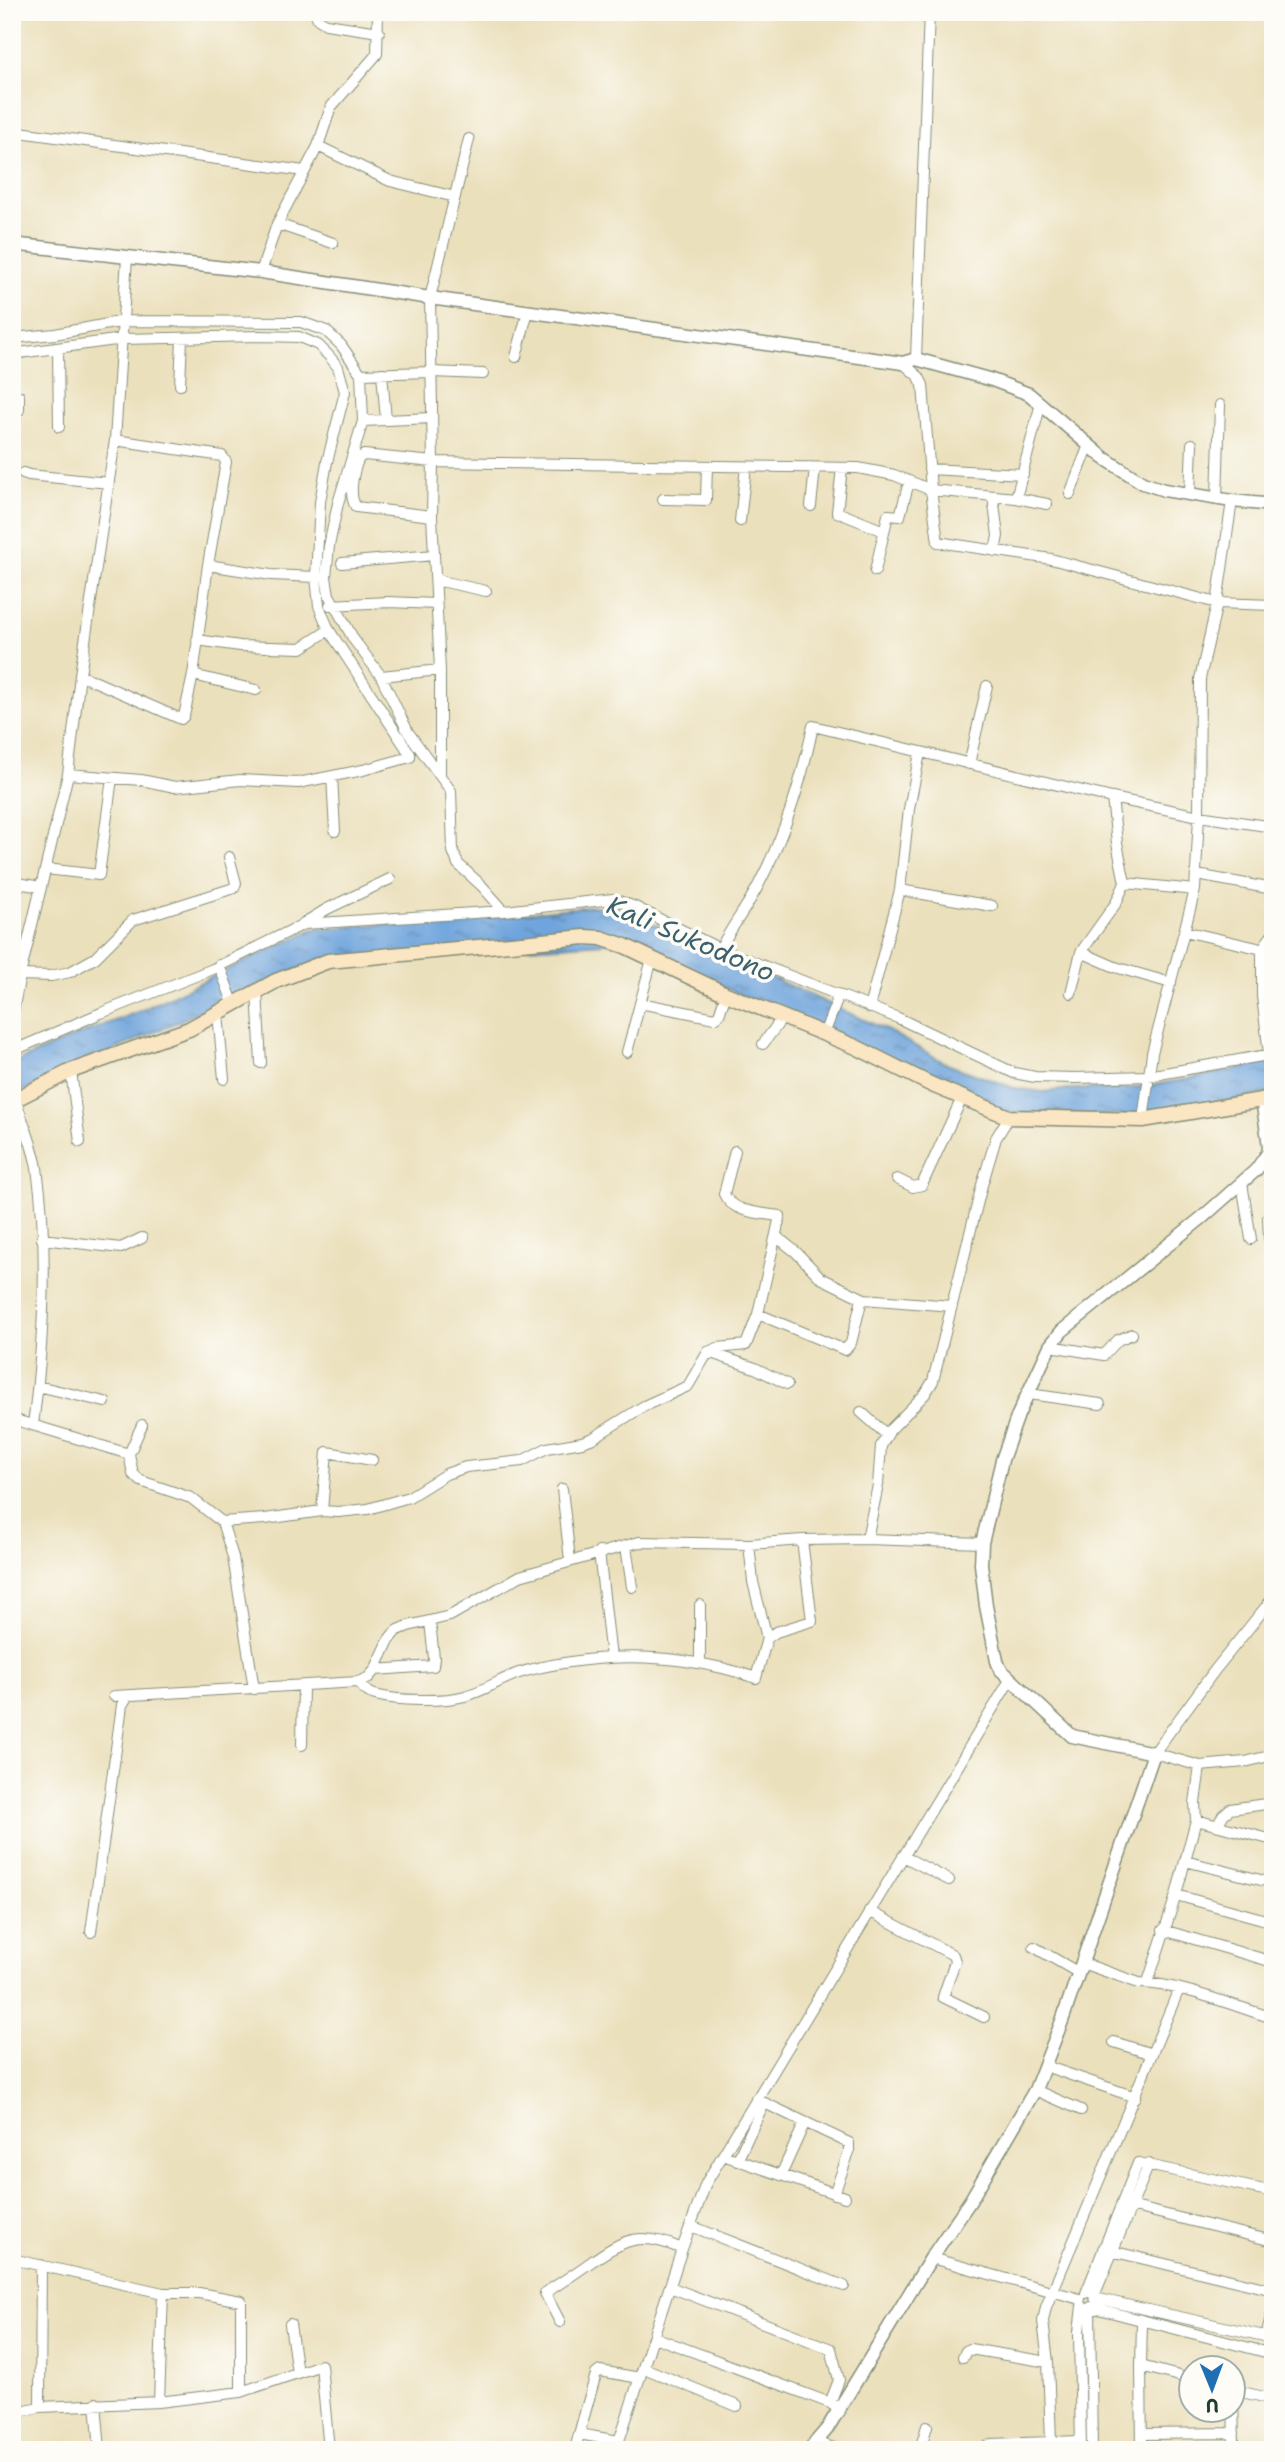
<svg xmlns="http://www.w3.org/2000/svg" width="1285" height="2462" font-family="'Shantell Sans',sans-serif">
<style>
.water{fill:url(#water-ripples);stroke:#477088;stroke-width:2}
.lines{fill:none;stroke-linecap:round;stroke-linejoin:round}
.minor-casing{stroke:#858e78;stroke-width:12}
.tertiary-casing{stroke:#858e78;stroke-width:15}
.secondary-casing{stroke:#858e78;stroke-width:17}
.minor{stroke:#fff;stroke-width:10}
.tertiary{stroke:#fff;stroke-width:12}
.secondary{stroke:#fbe6c3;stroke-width:14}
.labels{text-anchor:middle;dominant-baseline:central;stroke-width:7;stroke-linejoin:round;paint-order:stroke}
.water-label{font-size:26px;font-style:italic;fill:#3b616f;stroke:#fdfcf7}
</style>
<defs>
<pattern id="water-ripples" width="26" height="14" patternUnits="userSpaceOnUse" patternTransform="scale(1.75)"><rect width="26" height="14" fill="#6fa4dc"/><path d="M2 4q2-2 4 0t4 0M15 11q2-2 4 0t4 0" fill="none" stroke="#5b87b3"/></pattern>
</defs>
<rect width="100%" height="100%" fill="#fdfcf7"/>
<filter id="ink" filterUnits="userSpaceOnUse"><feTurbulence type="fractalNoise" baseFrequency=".0143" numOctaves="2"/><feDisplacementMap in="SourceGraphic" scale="14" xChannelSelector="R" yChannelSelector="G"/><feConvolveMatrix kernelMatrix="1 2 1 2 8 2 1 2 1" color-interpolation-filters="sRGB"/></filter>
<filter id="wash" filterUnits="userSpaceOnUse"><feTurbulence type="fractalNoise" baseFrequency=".00686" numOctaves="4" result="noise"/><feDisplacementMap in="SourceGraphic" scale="28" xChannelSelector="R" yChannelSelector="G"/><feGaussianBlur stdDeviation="1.57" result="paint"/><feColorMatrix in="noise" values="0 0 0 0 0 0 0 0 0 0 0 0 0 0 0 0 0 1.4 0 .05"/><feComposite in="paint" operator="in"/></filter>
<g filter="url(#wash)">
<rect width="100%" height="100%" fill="#ebe0bc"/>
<path class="water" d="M593 906 615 908 668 930 888 1031 949 1065 1014 1088 1043 1092 1073 1089H1125L1177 1081 1273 1062V1092L1156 1116 1006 1113 622 942 323 960 266 982 12 1096V1064L71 1038 140 1011 314 929 464 919Z"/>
</g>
<g filter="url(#ink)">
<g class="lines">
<defs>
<path id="minor" d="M315 12 318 19 326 24 379 32
M12 131 304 171
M318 146 390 181 455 197
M277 224 333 243
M261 272 277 224 318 146 331 107 377 54 378 12
M12 338 55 334 124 321 301 322 326 331 341 345 361 374 363 421 338 503 329 546 326 577 329 595 354 640 381 676 408 732 451 791 453 851 458 864 482 886 504 911
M58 349 59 427
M12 354 123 339 260 336 299 337 318 345 329 356 338 367 345 392 327 462 320 502 316 577 319 606 329 630 410 754V757L363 770 298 783 240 780 175 787 141 780 68 774
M516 357 528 311
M916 359 929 12
M903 363 919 377 923 385 931 490 938 542 1051 559 1217 603 1273 605
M382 373 386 420
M361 374 432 372 483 374
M180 385 182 338
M12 394 19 396V410
M363 421 432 418
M842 468 837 512 884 531
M929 469 1023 474
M23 473 29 475 109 483
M1070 494 1089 445
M1190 494 1192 444
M993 496 998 536 995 551
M1016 498 1041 403
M663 499 706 500 707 466
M1217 499 1220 405
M811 506 815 468
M432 516 356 507C348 495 353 471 359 458L364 455 433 462 858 468 894 475 931 490 1016 498 1047 504
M740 521 746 467
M342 563 434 555
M208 565 271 575 316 577
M875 571 888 515 900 516 909 482
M436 580 486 591
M330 605 389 602 436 604
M197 640 240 646 301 648 329 630
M80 675 181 719 184 716 193 675 208 565 226 462 222 456 115 440
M193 675 256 690
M381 676 440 670
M920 753 909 809 900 890 992 906
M969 764 987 686
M440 773V670L432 516 433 462 430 298 469 139
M332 776 335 831
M46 869 99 875 112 778
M1197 875 1273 889
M12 882 41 887
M1125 883 1195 890
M304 923 327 909 390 879
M1184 931 1262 949
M720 949C732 926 748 906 759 884 785 834 802 780 813 726L1112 798 1199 816 1273 827
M1081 952 1115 967 1171 983
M219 965 234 1005
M20 975 51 976 70 972 95 958 133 920 234 888 236 883 229 857
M257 991 261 1063
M1071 993 1081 952 1116 903 1125 883 1117 843 1112 798
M640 1003 715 1018 719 1015 726 994
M869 1008 900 890
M218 1014 224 1079
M12 1017 20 975 68 774 80 675 115 440 127 258
M824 1034 836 1003 837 994
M763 1044 783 1017
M12 1051 101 1013 213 969 304 924 504 911 613 899 635 907 720 949 898 1018 1014 1073 1035 1077 1075 1078 1148 1076 1273 1054
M627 1052 652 959
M1269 1054 1262 996V949L1273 934
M71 1071 80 1142
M12 1075C13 1083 14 1093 16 1101 23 1124 33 1144 37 1168 49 1252 44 1340 33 1425
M1143 1120 1152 1053 1195 890 1199 816 1200 679 1217 603 1232 501
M897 1179 913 1187 922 1185 962 1098
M1242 1183 1251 1239
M777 1237 796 1252 821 1278 864 1299 952 1306
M1269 1238 1268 1218 1273 1210
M42 1239 121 1248 142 1238
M758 1314 845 1350 851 1343 862 1299
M1050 1346 1104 1355 1118 1340 1132 1334
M708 1352 755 1368 787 1384
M38 1386 105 1402
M1029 1394 1100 1404
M861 1412 887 1435
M12 1419 129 1454 142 1425
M129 1454 133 1474 141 1481 191 1498 222 1522 233 1557 254 1689
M562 1489 570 1560
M322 1511 327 1452 372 1460
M222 1522 265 1519 322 1511 338 1512 368 1509 409 1497 446 1474 466 1467 522 1461 547 1448 582 1442 593 1438 644 1406 688 1386 708 1352 718 1348 746 1345 758 1314 780 1216C761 1213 732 1213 724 1194L735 1151
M867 1539 878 1485 881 1446 890 1430 925 1394 933 1381 982 1185 996 1138 1009 1117
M626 1546 632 1587
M599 1552 611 1658
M1273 1598 1215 1670 1154 1753 1200 1766 1245 1762 1273 1755
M1269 1603 1273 1619
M700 1605V1662
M767 1638 776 1632 812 1621 802 1540
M375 1670 433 1666 434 1658 430 1622
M358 1682C363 1688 367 1693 375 1695 398 1701 442 1702 465 1696 484 1691 501 1679 519 1673 548 1664 580 1660 609 1658 657 1655 711 1662 756 1678L767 1638 753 1582 749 1544
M114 1696 358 1682 368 1678 375 1670 390 1638 396 1631 408 1626 450 1616 520 1576 639 1542 749 1544 802 1540 867 1539 982 1543
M302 1745 303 1687
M1196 1820 1273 1840
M1218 1825 1223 1815 1230 1809 1273 1803
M903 1856 949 1880
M1185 1861 1273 1883
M1176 1895 1273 1922
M869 1911 953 1955 955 1961 943 1997 984 2017
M1163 1930 1273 1962
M91 1932 122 1705 127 1697
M1034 1947 1079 1973
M1082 1963 1139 1983C1178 1983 1234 2006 1273 2018
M1148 1982 1176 1895 1196 1820 1195 1803 1200 1766
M1114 2042 1152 2054
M1045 2066 1135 2097
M1035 2090 1081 2110
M756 2099 849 2143V2152L834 2194
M723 2155 845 2197
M737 2161 764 2103
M781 2175 805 2122
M1122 2204 1273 2241
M691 2226 844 2286
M1103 2249 1273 2290
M931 2258 1080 2299
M12 2259 163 2293H199L241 2301V2392
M670 2287 831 2349
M1086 2293 1138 2163 1273 2192
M1094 2296 1149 2164
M1095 2298 1273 2338
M1091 2307 1273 2354
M1090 2308 1092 2450
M560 2322 545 2293C560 2283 576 2273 591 2262 625 2238 642 2231 682 2249
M1142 2322 1141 2366 1190 2379
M290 2324 297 2373
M1266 2336 1273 2309
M654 2337 830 2403 839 2409
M963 2357 966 2351 970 2349 1048 2362
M1141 2366 1142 2450
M644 2368 737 2406
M159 2402 163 2293
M96 2403 100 2450
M830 2403 839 2380 831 2349
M40 2407 41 2265
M12 2413 40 2407 159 2402 241 2392 321 2365 329 2450
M1142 2434 1234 2433
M619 2441 579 2434 596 2374 600 2371 640 2378
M1051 2441 1048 2362 1043 2321 1046 2307 1179 1989
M816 2442 839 2450
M575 2450 579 2434
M616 2450 682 2249 706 2183 1010 1680
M920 2450 927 2426
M987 2450V2446L991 2444 1081 2441
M1081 2450 1079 2332 1082 2306
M1234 2450 1233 2390 1273 2399"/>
<path id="tertiary" d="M12 244 261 272 430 298 903 363 916 359 992 380 1029 394 1104 458 1143 483 1164 490 1232 501 1273 505
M809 2450 827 2429 931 2258 970 2201 1035 2090 1062 2021 1154 1753 1072 1736 1000 1669 997 1661 986 1606 981 1564 982 1543 1002 1460 1018 1415 1050 1346 1062 1331 1204 1216 1256 1170 1268 1153 1269 1146 1262 1099"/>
<path id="secondary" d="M12 1101 71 1071 189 1029 276 981 328 961 585 937 601 938 625 946 726 994 856 1047 932 1085 1009 1117 1143 1120 1273 1098"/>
</defs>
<use href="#minor" class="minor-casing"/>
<use href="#tertiary" class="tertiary-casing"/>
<use href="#secondary" class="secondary-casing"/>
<use href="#minor" class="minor"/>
<use href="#tertiary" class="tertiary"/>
<use href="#secondary" class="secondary"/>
</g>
</g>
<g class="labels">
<g class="water-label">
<text transform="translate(691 938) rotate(23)">Kali Sukodono</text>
</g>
</g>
<rect width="1285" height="2462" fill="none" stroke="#fdfcf7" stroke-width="42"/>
<g transform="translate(1212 2389) rotate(179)"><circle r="33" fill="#fdfcf7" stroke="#a4b0a9" stroke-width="2"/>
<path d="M0-5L12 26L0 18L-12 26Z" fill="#1f6fb2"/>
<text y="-10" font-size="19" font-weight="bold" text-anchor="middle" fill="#1f3d34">U</text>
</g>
</svg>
